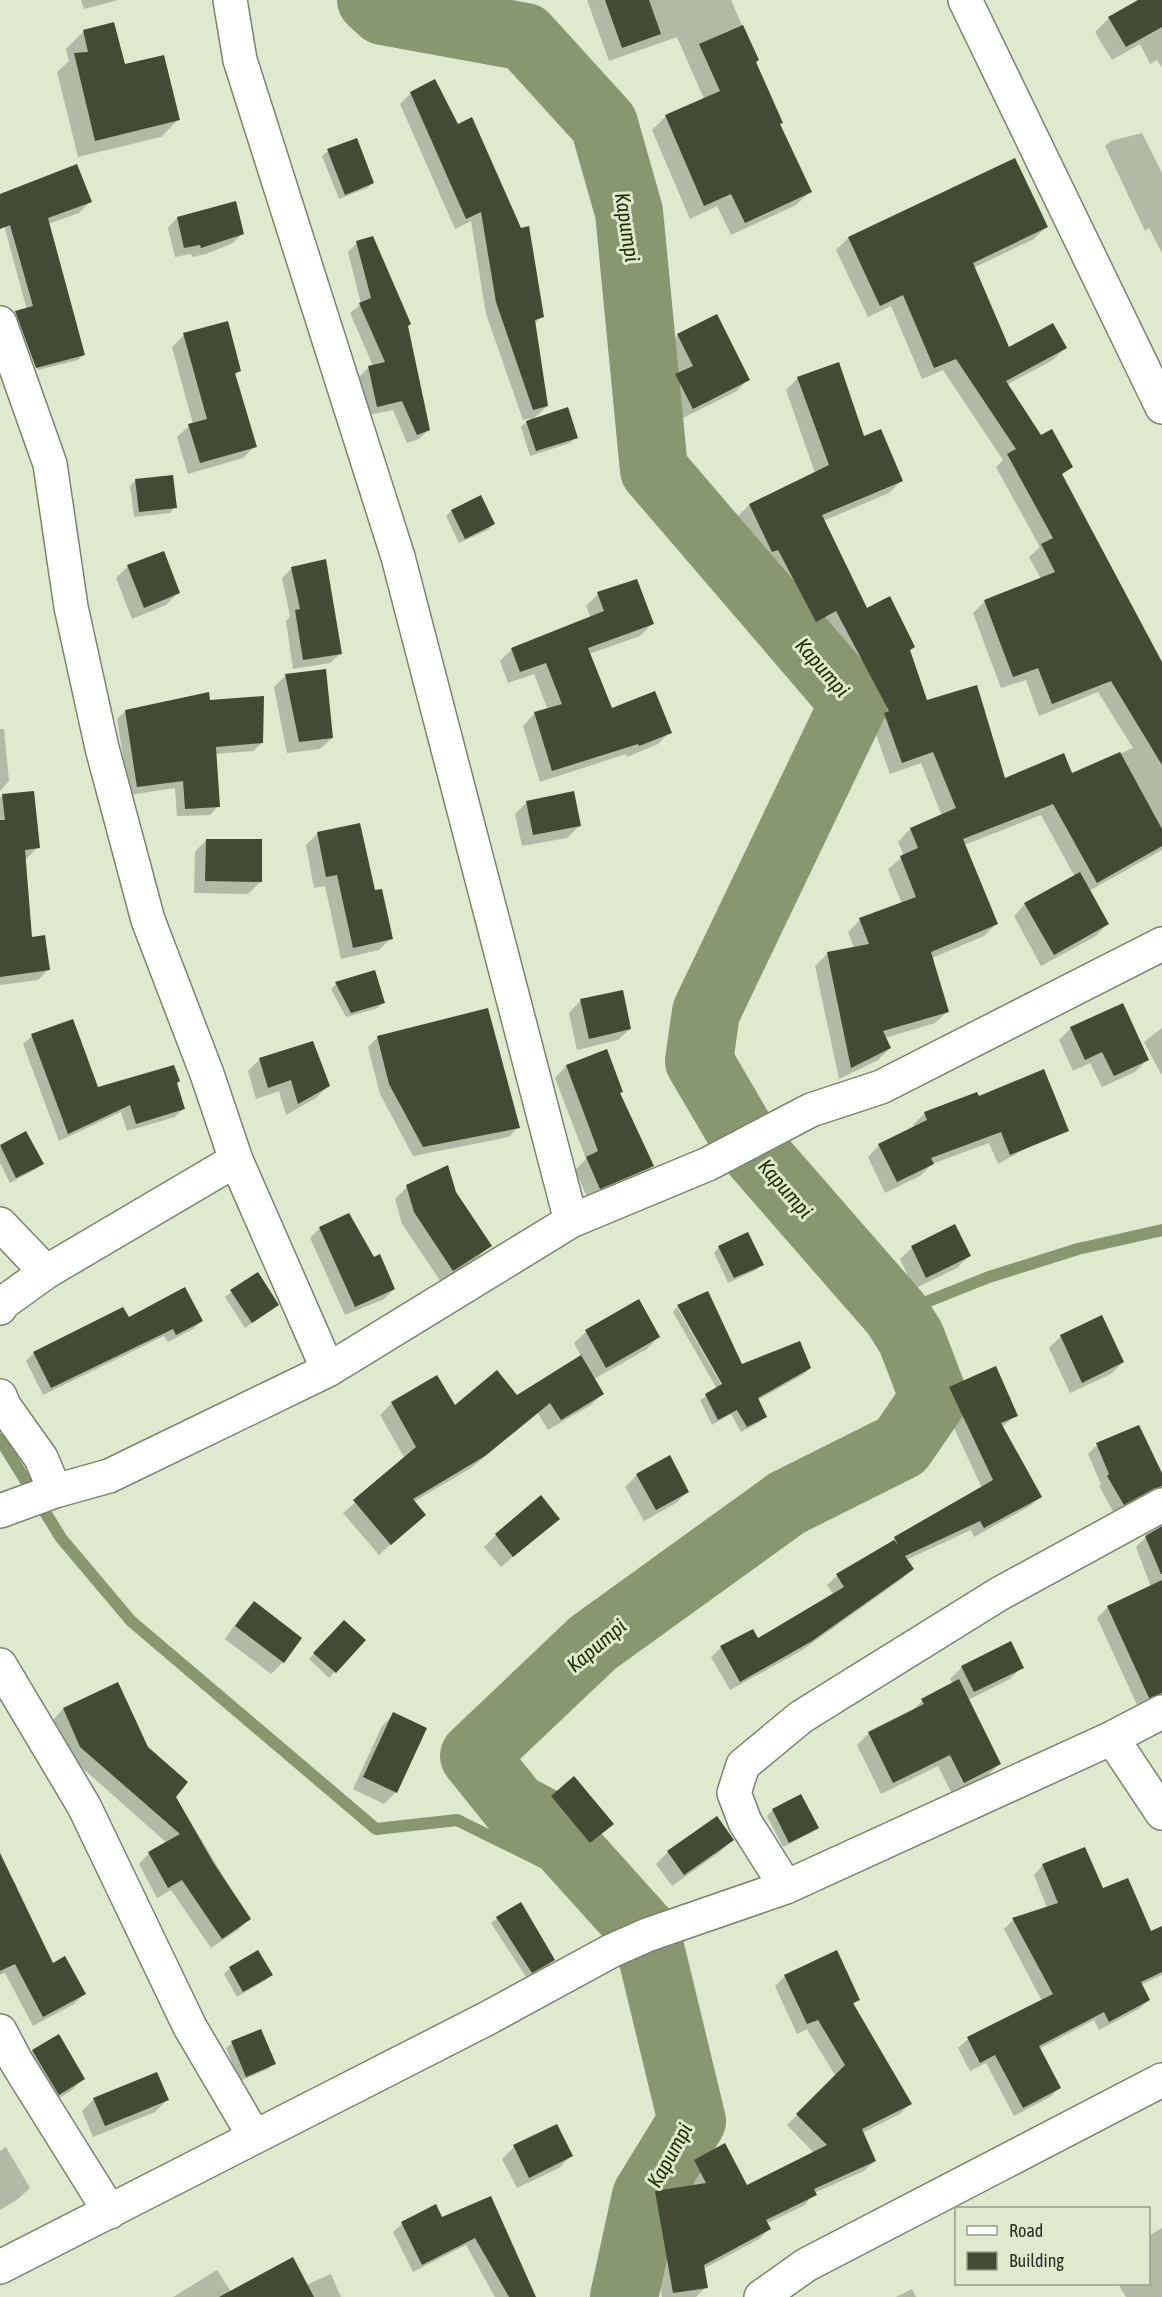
<svg xmlns="http://www.w3.org/2000/svg" width="1162" height="2297" font-family="'Asap Condensed',sans-serif">
<style>
.shadow{fill:#0003}
.lines{fill:none;stroke-linecap:round;stroke-linejoin:round}
.stream{stroke:#899771;stroke-width:12}
.river{stroke:#899771;stroke-width:68}
.building{fill:#434b34}
.minor-casing{stroke:#7a846b;stroke-width:36}
.minor{stroke:#fff;stroke-width:33}
.labels{text-anchor:middle;dominant-baseline:central;stroke-width:6;stroke-linejoin:round;paint-order:stroke}
.water-label{font-size:21px;font-style:italic;fill:#233002;stroke:#dee9cd}
</style>
<rect width="100%" height="100%" fill="#dee9cd"/>
<path class="shadow" d="M81 0H118L84 9Z
M587 0H731L757 60 754 62 779 125 810 192 796 205 731 235 717 206 690 219 652 130 666 116 704 99 677 37 609 61Z
M1141 0H1162V68L1157 60 1150 64 1140 44 1112 60 1095 32 1109 18Z
M83 32 124 66 179 119 161 137 78 157 57 72 69 61 66 49Z
M411 93 458 126 520 229 542 316 534 324 547 406 532 420 576 437 570 443 530 456 521 427 531 418 523 420 486 314 471 221 455 229 400 104Z
M1142 133 1162 173V253L1149 228 1145 231 1105 146 1111 141Z
M328 151 373 183 367 188 339 199 322 156Z
M1015 160 1046 227 1034 239 973 268 1008 349 1065 348 1053 360 1006 385 1060 475 1162 677V850L1089 891 1107 924 1096 936 1041 966 1014 916 1025 904 1075 877 1041 815 964 845 996 924 984 936 932 958 948 1011 935 1023 885 1038 890 1048 878 1060 839 1079 815 966 827 954 854 948 848 932 860 920 902 904 888 869 904 856 898 842 910 829 942 816 921 763 890 774 873 726 877 722 824 622 804 633 765 561 760 563 737 517 749 505 815 473 786 390 798 378 864 438 901 481 889 493 823 521 866 610 913 647 909 652 926 702 1004 780 1072 775 1133 748 1098 692 1039 716 1026 680 1001 688 973 613 985 601 1041 579 1029 557 1040 547 996 467 1003 460 943 370 922 379 891 306 868 317 836 250 848 238Z
M91 201 79 213 48 224 84 355 78 360 38 370 18 314H15L35 371 30 372 10 318 16 312 27 310 1 214Z
M177 218 243 233 233 243 206 254 192 257 191 254 175 257 168 228Z
M357 243 406 327 429 430 419 439 407 443 393 410 368 415 359 377 369 367 373 366 350 313 361 304 348 252Z
M716 316 748 379 737 391 681 419 664 387 679 374 666 347 678 335Z
M184 335 240 371 235 375 255 446 243 458 188 474 177 437 189 426 193 424 172 347Z
M136 480 175 507 170 513 134 517 130 486Z
M451 511 493 524 488 530 459 543 446 516Z
M128 566 178 593 166 605 132 619 116 578Z
M292 568 340 654 330 663 293 669 286 621 290 616 282 578Z
M598 594 652 624 640 636 589 654 611 710 670 732 658 744 627 757 626 754 540 782 523 726 534 714 548 710 534 674 508 683 500 661 512 649 591 618 586 606Z
M286 675 332 738 320 749 287 753 274 687Z
M209 702 262 743 253 751 215 754 218 806 210 815 177 816 175 788 129 795 117 719 126 711Z
M0 729H4L9 781 0 791Z
M3 796 38 847 26 859 0 862V798Z
M527 802 579 826 567 838 522 846 515 814Z
M318 833 374 892 391 938 379 950 341 959 325 886 314 888 306 845Z
M206 840 260 882 248 894 194 893 195 852Z
M0 865 30 939 48 970 38 980 0 985Z
M336 984 383 1002 378 1008 346 1017 331 989Z
M621 992 630 1029 618 1040 577 1050 569 1013 580 1001Z
M1071 1028 1147 1060 1135 1072 1102 1087 1090 1063 1073 1071 1059 1040Z
M1162 1028V1074H1161L1144 1042Z
M32 1036 97 1089 176 1083 183 1109 175 1117 127 1131 121 1112 59 1141 23 1044Z
M378 1037 518 1127 509 1137 413 1156 380 1094 368 1047Z
M260 1059 328 1086 316 1098 286 1115 279 1091 256 1099 248 1071Z
M566 1066 619 1093 652 1166 640 1178 588 1199 575 1170 586 1159 555 1078Z
M978 1098 1052 1134 998 1164 989 1143 932 1164 920 1176 885 1193 868 1157 879 1145 914 1128 913 1125 925 1113Z
M26 1133 42 1163 36 1169 10 1183 0 1163V1147Z
M407 1187 455 1193 490 1245 478 1257 441 1282 402 1224 395 1199Z
M954 1226 969 1256 957 1268 914 1289 900 1259 912 1248Z
M320 1228 374 1259 394 1289 384 1299 345 1315 310 1238Z
M719 1247 762 1264 756 1270 728 1283 714 1253Z
M258 1274 277 1305 245 1328 225 1297Z
M638 1301 658 1337 647 1349 594 1379 602 1394 591 1405 548 1430 538 1413 471 1468 413 1502 424 1515 379 1555 343 1513 405 1459 380 1415 392 1403 454 1407 517 1397 581 1356 574 1343 586 1332Z
M677 1307 725 1391 810 1368 804 1374 758 1400 766 1416 760 1422 741 1432 731 1414 712 1425 700 1400 717 1389 673 1312Z
M128 1319 201 1321 193 1329 168 1342 164 1336 43 1395 26 1361 34 1353Z
M1061 1336 1123 1362 1111 1374 1070 1393 1049 1348Z
M950 1388 1016 1415 1002 1427 1040 1497 1030 1506 974 1537 971 1530 906 1560 912 1569 903 1578 801 1651 730 1690 711 1657 721 1648 758 1640 834 1595 827 1585 837 1576 889 1544 894 1539 982 1488 940 1398Z
M1097 1445 1162 1474V1496L1114 1513 1099 1486 1101 1484 1088 1454Z
M637 1475 688 1491 676 1503 644 1521 625 1487Z
M558 1519 501 1567 484 1547 496 1535Z
M1162 1528V1706L1138 1707 1097 1618 1107 1608 1151 1587 1136 1547 1146 1537Z
M254 1603 283 1662 271 1674 225 1639 242 1615Z
M344 1622 364 1640 329 1678 309 1659Z
M962 1667H1022L1010 1679 968 1700 1000 1763 988 1775 952 1794 938 1766 881 1794 857 1745 869 1733 910 1713 922 1701 953 1684 950 1679Z
M118 1684 146 1748 249 1919 238 1930 211 1948 171 1890 157 1898 139 1864 149 1853 167 1843 70 1757 53 1720 63 1709Z
M394 1714 396 1792 384 1804 353 1789 382 1726Z
M552 1797 612 1824 578 1854 540 1809Z
M773 1810 817 1828 811 1833 783 1847 767 1816Z
M732 1840 720 1852 672 1886 656 1864 668 1852Z
M0 1857 18 1889 16 1890 52 1965 84 1994 74 2004 33 2026 5 1973 0 1975Z
M1043 1865 1102 1890 1150 1933 1162 1927V1975L1141 1985 1149 2000 1139 2009 1099 2030 1094 2020 1039 2049 1059 2088 1050 2097 1014 2116 986 2063 970 2071 958 2048 968 2039 1042 2001 1004 1929 1013 1920 1047 1908 1034 1875Z
M497 1918 553 1960 547 1966 526 1977 491 1923Z
M258 1952 271 1975 266 1980 237 1997 224 1974 230 1968Z
M785 1976 858 2000 852 2006 910 2104 900 2114 862 2133 875 2161 864 2171 814 2193 805 2205 766 2224 769 2229 759 2239 703 2269 706 2287 696 2297H662L646 2203 656 2193 692 2186 684 2171 694 2161 724 2145 746 2187 814 2153 787 2125 836 2077 807 2029 797 2034 775 1986Z
M260 2031 274 2063 268 2069 240 2081 226 2048 232 2043Z
M58 2036 83 2079 71 2091 47 2105 21 2063 32 2052Z
M94 2099 167 2100 155 2112 93 2137 82 2111Z
M557 2126 571 2156 559 2168 517 2188 502 2159 514 2147Z
M6 2147 30 2188 18 2199 0 2210V2151Z
M490 2198 534 2297H495L466 2245 413 2272 393 2232 402 2224 442 2219Z
M1162 2228V2297H1126L1118 2284H1148V2236Z
M217 2270 231 2292 306 2285 331 2274 341 2297H173Z
M912 2289 916 2297H896Z"/>
<g class="lines">
<path class="stream" d="M896 1314 989 1277 1078 1249 1162 1230
M0 1439 61 1538 131 1621 376 1829 457 1820 613 1897"/>
<path class="river" d="M371 0 383 11 525 37 604 124 629 212 654 470 854 703 706 1012 699 1061 747 1143 896 1314 911 1338 934 1398 901 1446 787 1503 593 1643 474 1756 515 1807 547 1824 647 1935 692 2121 646 2196 624 2297"/>
</g>
<path class="building" d="M605 0H649L661 34 622 48Z
M1138 0H1162V27L1126 47 1108 17Z
M114 22 125 64 164 55 180 120 95 141 74 53 88 52 83 30Z
M743 25 759 60 756 62 783 123 780 124 812 192 745 223 731 194 704 206 665 115 720 91 699 44Z
M435 79 458 124 472 117 521 228 529 226 544 317 535 320 548 406 533 410 496 302 481 212 466 219 410 92Z
M357 138 374 183 345 195 327 149Z
M1015 158 1048 227 973 263 1009 347 1053 323 1067 348 1006 381 1041 435 1052 429 1073 467 1062 474 1162 662V765L1111 681 1052 704 1038 668 1013 677 984 600 1055 572 1041 544 1053 538 1007 454 1016 449 956 359 934 368 903 295 880 306 848 237Z
M77 164 92 202 48 218 85 355 36 368 15 311 33 306 10 225 0 229V194Z
M236 201 244 234 201 248 200 245 184 248 177 217Z
M373 236 411 324 408 326 430 430 417 435 402 401 377 407 368 366 385 362 359 303 371 298 356 241Z
M717 314 750 380 693 409 675 374 693 366 677 334Z
M228 321 241 371 235 373 257 447 200 463 188 424 207 419 183 333Z
M839 362 864 436 881 429 903 481 822 515 867 608 890 596 915 647 910 650 927 700 977 685 1005 778 1064 753 1072 773 1120 752 1162 829V846L1097 883 1053 804 963 839 998 924 931 952 949 1012 883 1031 891 1048 851 1068 827 952 869 944 859 918 916 897 900 856 918 848 910 828 956 808 933 752 902 763 884 713 889 711 836 611 816 622 778 550 772 552 749 504 829 465 797 377Z
M568 407 578 438 536 451 526 421Z
M173 475 177 508 139 512 135 479Z
M481 495 495 524 465 539 451 510Z
M164 551 180 593 144 608 127 565Z
M326 559 342 654 303 660 295 610 300 609 291 567Z
M637 579 654 624 588 648 612 708 655 691 672 733 639 746 638 744 552 771 534 712 562 704 546 663 520 672 511 648 604 611 597 592Z
M326 669 333 738 299 742 285 674Z
M209 692 210 700 264 696 263 743 216 747 220 807 185 809 183 781 137 787 125 710Z
M34 791 40 848 25 850 32 937 45 935 50 970 0 977V820H5L2 794Z
M574 791 581 826 533 835 526 801Z
M360 823 375 890 382 889 393 939 353 948 337 875 326 877 317 832Z
M206 839H262V882L205 881Z
M1080 872 1109 924 1054 955 1024 903Z
M375 970 385 1003 351 1013 335 982Z
M623 990 631 1029 589 1039 580 999Z
M1123 1003 1149 1060 1114 1076 1102 1052 1085 1060 1070 1027Z
M488 1008 520 1128 423 1147 389 1084 377 1036Z
M73 1019 98 1087 174 1065 180 1081 177 1083 185 1109 136 1124 130 1105 68 1134 31 1034Z
M313 1041 330 1086 298 1104 291 1080 268 1088 259 1058Z
M607 1049 623 1092 620 1093 654 1166 600 1189 586 1157 598 1151 566 1065Z
M1044 1069 1069 1131 1010 1155 1001 1132 931 1158 934 1164 897 1182 878 1144 927 1120 924 1112 977 1092 979 1096Z
M26 1131 44 1164 16 1178 0 1145Z
M448 1165 456 1192 492 1246 453 1271 414 1212 406 1185Z
M349 1213 374 1257 380 1254 395 1289 355 1307 319 1227Z
M955 1224 971 1256 926 1278 911 1246Z
M748 1232 764 1265 734 1278 718 1246Z
M258 1272 279 1305 252 1323 230 1290Z
M185 1287 203 1321 176 1335 173 1329 51 1388 33 1352 123 1307 129 1317Z
M708 1291 742 1364 800 1341 811 1368 758 1398 767 1417 747 1427 737 1410 718 1420 705 1394 722 1384 677 1305Z
M639 1299 660 1337 606 1368 585 1330Z
M1102 1315 1124 1362 1082 1383 1060 1335Z
M581 1355 604 1394 561 1420 550 1403 485 1456 413 1499 426 1515 391 1545 353 1500 416 1447 391 1402 437 1375 455 1405 497 1370 517 1395Z
M996 1366 1018 1416 1001 1423 1042 1497 984 1528 980 1521 905 1556 914 1569 812 1641 740 1682 720 1646 753 1629 758 1638 844 1587 836 1574 894 1540 898 1545 894 1537 993 1480 949 1387Z
M1139 1425 1162 1473V1486L1153 1489 1124 1505 1107 1476 1109 1474 1096 1443Z
M670 1455 689 1492 656 1510 636 1474Z
M541 1495 560 1519 513 1557 495 1534Z
M1162 1526V1574H1161L1145 1536Z
M1162 1580V1693L1149 1698 1107 1606Z
M254 1601 302 1638 284 1663 235 1626Z
M344 1620 366 1640 336 1673 313 1653Z
M1011 1641 1024 1668 974 1692 961 1666Z
M959 1679 1001 1764 964 1783 950 1755 893 1783 868 1732 924 1704 921 1699Z
M118 1682 148 1747 188 1782 176 1797 213 1862 251 1919 222 1939 182 1880 168 1888 148 1852 180 1834 80 1747 63 1708Z
M393 1712 427 1728 397 1793 363 1777Z
M574 1776 614 1824 590 1843 551 1796Z
M801 1794 819 1828 789 1843 772 1809Z
M717 1816 734 1840 684 1875 667 1851Z
M1085 1847 1103 1888 1128 1878 1151 1931 1162 1926V1972L1141 1982 1150 2000 1109 2022 1104 2012 1039 2046 1061 2088 1023 2108 995 2055 980 2063 967 2037 1053 1994 1012 1918 1058 1903 1042 1864Z
M0 1853 53 1963 65 1956 86 1994 43 2017 15 1964 0 1971Z
M521 1902 555 1960 532 1973 496 1917Z
M258 1950 273 1975 243 1992 229 1967Z
M837 1950 860 2000 853 2003 912 2104 862 2129 876 2161 814 2189 817 2195 766 2220 771 2229 704 2265 708 2288 673 2293 655 2191 706 2183 694 2160 725 2143 747 2185 827 2145 796 2114 845 2065 818 2020 807 2024 784 1975Z
M261 2029 276 2064 246 2077 231 2041Z
M59 2034 85 2079 59 2095 32 2050Z
M157 2072 169 2100 105 2126 93 2098Z
M557 2124 573 2156 529 2178 513 2145Z
M491 2196 536 2297H509L475 2238 422 2265 401 2222 436 2204 442 2217Z
M293 2257 314 2297H219Z"/>
<g class="lines">
<defs>
<path id="minor" d="M230 0 240 60 398 557 571 1221
M965 0 1162 407
M0 323 50 464 71 607 102 748 148 920 207 1074 236 1160 328 1370
M0 1224 46 1272
M0 1308 3 1303 46 1272 236 1160
M0 1396 4 1406 41 1458 55 1491
M0 1511 55 1491 109 1476 328 1370 571 1221 708 1164 811 1110 881 1087 1162 944
M0 1665 84 1806 190 2027 254 2136
M1112 1738 1162 1813
M786 1887 745 1822 734 1793 743 1765 801 1717 999 1594 1162 1505
M0 2031 17 2063 110 2212
M0 2267 486 2019 611 1951 647 1935 786 1887 1112 1738 1162 1712
M761 2297 806 2265 1162 2080"/>
</defs>
<use href="#minor" class="minor-casing"/>
<use href="#minor" class="minor"/>
</g>
<g class="labels">
<g class="water-label">
<text transform="translate(628 227) rotate(81)">Kapumpi</text>
<text transform="translate(823 667) rotate(49)">Kapumpi</text>
<text transform="translate(786 1188) rotate(49)">Kapumpi</text>
<text transform="translate(596 1645) rotate(-40)">Kapumpi</text>
<text transform="translate(669 2155) rotate(-61)">Kapumpi</text>
</g>
</g>
<rect x="955" y="2207" width="195" height="78" fill="#dee9cd" stroke="#969e89" stroke-width="1.5"/>
<rect x="967" y="2226" width="30" height="9" fill="#ffffff" stroke="#969e89" stroke-width="1.5"/>
<text x="1009" y="2237" font-size="18" fill="#2a2e23">Road</text>
<rect x="967" y="2252" width="30" height="18" fill="#434b34" stroke="#969e89" stroke-width="1.5"/>
<text x="1009" y="2267" font-size="18" fill="#2a2e23">Building</text>
</svg>
